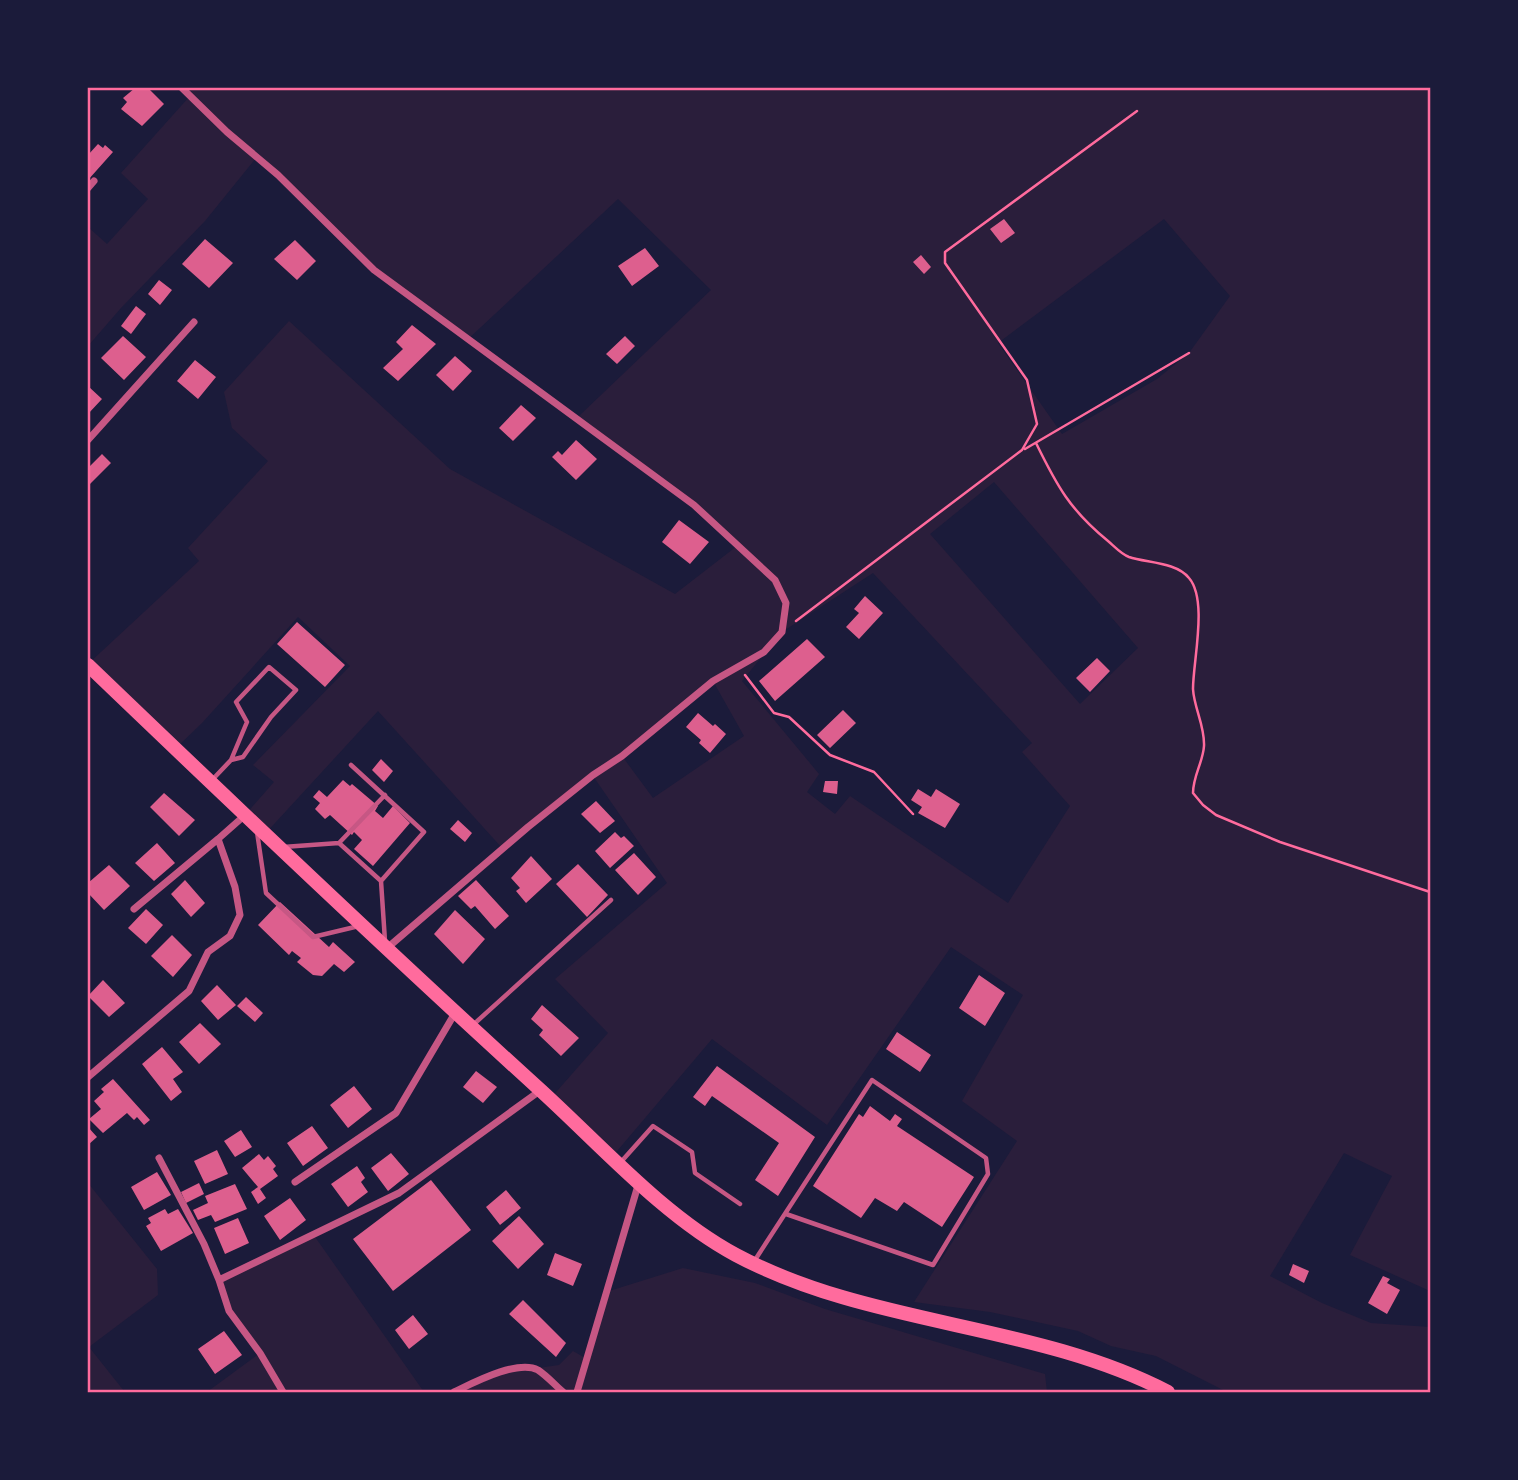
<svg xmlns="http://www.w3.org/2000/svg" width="1518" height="1480" font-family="'PT Sans',sans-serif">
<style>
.green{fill:#2a1e3b;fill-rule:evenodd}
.building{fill:#dd5f8e}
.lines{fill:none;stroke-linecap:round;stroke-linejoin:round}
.path{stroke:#ff6b9d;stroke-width:2.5}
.service{stroke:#c65784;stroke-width:4.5}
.minor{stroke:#c65784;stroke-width:7}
.primary{stroke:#ff6b9d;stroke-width:14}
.neatline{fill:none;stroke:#ff6b9d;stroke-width:2.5}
</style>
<rect width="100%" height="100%" fill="#1b1b3a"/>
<path class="green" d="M182 88H1430V1291L1350 1255 1392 1176 1344 1153 1270 1276 1322 1303 1371 1323 1430 1327V1392H1227L1156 1356 1111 1346 1078 1331 990 1312 914 1302 1017 1141 962 1101 1023 995 951 947 827 1125 712 1039 612 1157 550 1099 608 1033 555 979 667 883 593 776 503 849 378 711 264 835 244 816 274 782 253 765 350 666 298 617 202 723 175 749 88 664 199 561 188 548 268 461 232 428 224 392 289 321 450 469 675 594 737 546 694 505 578 417 711 290 618 199 466 341 374 270 256 158 205 221 121 308 88 346V227L107 244 148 199 121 173 190 96ZM1164 219 1230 296 1189 353 1157 379 1062 434 998 343ZM994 482 1138 648 1080 704 930 534ZM873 573 1032 743 1022 752 1070 806 1008 903 850 796 835 814 807 792 819 774 742 681 782 632ZM713 681 744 736 653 798 622 756Z
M88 1183 157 1269 158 1295 89 1347 124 1391 122 1392H88Z
M313 1234 424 1392H207L260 1353 229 1311 219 1280Z
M683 1268 755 1283 825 1309 1045 1374 1047 1392H456L496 1374 559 1365 573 1351 587 1359 606 1292Z"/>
<path class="building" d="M135 88H148L164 104 142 126 121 109 127 102 123 98Z
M98 144 103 148 105 145 113 152 88 180V155Z
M1004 219 1015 233 1001 243 990 229Z
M205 239 233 263 209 288 182 264Z
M295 240 316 261 297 280 274 259Z
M645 248 659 266 632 286 618 266Z
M921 255 931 267 924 274 913 262Z
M159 280 172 290 160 305 148 294Z
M136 306 146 314 131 334 121 326Z
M412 325 436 344 398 381 383 368 403 349 396 342Z
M123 336 146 357 124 380 101 358Z
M625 336 635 346 617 364 606 354Z
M455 356 472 371 453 391 436 375Z
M195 360 216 377 198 399 177 381Z
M88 386 102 399 88 414Z
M521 405 536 418 513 441 499 428Z
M576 440 597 459 576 480 552 457 558 451 562 455Z
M102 454 111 463 88 486V468Z
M679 520 709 542 690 564 662 542Z
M865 596 883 613 859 639 846 627 859 613 854 609Z
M297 622 345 665 325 687 277 644Z
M807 639 825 657 775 701 759 681Z
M1097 658 1110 671 1090 692 1076 678Z
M843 710 856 723 830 748 817 735Z
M698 713 713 726 715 724 726 734 710 753 699 743 701 740 686 727Z
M381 759 393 771 384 782 372 770Z
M343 780 350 786 352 784 378 806 375 811 383 818 393 806 410 823 373 866 354 849 362 840 354 832 352 835 330 815 325 819 315 809 320 803 313 797 319 790 327 797Z
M825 781H838L837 794 823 792Z
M918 789 931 797 936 789 960 804 945 828 918 813 922 807 911 800Z
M164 793 195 820 179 836 150 807Z
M596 801 615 821 600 833 581 814Z
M458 820 472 833 465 842 450 829Z
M615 832 621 838 624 836 634 846 610 868 595 851Z
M157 843 175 863 154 881 135 863Z
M634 853 656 877 638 895 615 870Z
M531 856 552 879 526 903 516 891 520 888 511 878Z
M578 864 608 895 587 917 556 884Z
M109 865 130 886 104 910 88 893V883Z
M185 880 205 903 191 917 171 894Z
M476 880 509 916 495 929 475 906 471 909 458 896Z
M280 902 329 947 333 942 355 962 344 972 334 964 322 976 313 975 297 962 301 958 292 951 289 955 258 925Z
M146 909 163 925 146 944 128 928Z
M455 910 485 939 463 964 434 934Z
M172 935 192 955 173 977 151 956Z
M979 975 1005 993 985 1026 959 1008Z
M103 980 125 1003 109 1017 88 996Z
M217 985 236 1005 218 1020 201 1001Z
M246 997 263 1013 255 1022 237 1006Z
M542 1005 579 1038 561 1056 539 1035 543 1030 531 1019Z
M200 1023 221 1044 199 1064 179 1042Z
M897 1032 931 1055 920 1072 886 1049Z
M162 1047 183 1072 173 1079 182 1092 171 1101 142 1064Z
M717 1066 815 1137 778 1196 755 1180 779 1143 712 1096 705 1106 693 1097Z
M476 1071 497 1087 483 1103 463 1087Z
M113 1079 150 1120 144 1125 137 1117 134 1120 127 1113 103 1133 89 1119 101 1109 94 1101 104 1092 101 1089Z
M354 1086 372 1109 348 1128 330 1105Z
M870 1106 890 1121 895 1114 902 1119 897 1126 974 1177 942 1227 904 1202 897 1211 875 1198 861 1218 813 1186 859 1114 863 1117Z
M312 1126 328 1148 303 1166 287 1143Z
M88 1127 97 1137 88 1145Z
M241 1130 252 1147 235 1157 224 1141Z
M217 1150 228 1174 205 1184 194 1161Z
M391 1153 409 1174 388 1191 371 1168Z
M259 1154 264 1160 268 1156 276 1166 273 1169 278 1176 260 1189 266 1198 258 1204 251 1192 258 1187 242 1168Z
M357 1166 365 1178 361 1182 368 1192 348 1207 331 1184Z
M157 1172 171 1195 144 1210 131 1187Z
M431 1180 471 1230 393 1291 353 1239Z
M199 1183 204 1194 186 1203 181 1192Z
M235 1184 247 1209 215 1222 211 1215 198 1220 193 1210 208 1203 205 1196Z
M506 1190 521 1208 500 1225 486 1207Z
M290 1198 306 1220 280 1240 264 1216Z
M165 1209 168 1214 178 1209 193 1233 161 1251 146 1226 151 1223 148 1218Z
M519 1216 544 1244 518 1269 492 1241Z
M238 1218 249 1243 225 1254 214 1228Z
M555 1253 582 1264 573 1286 547 1275Z
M1293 1264 1309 1271 1304 1283 1289 1275Z
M1383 1276 1390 1279 1387 1283 1400 1290 1387 1314 1368 1303Z
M523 1300 566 1343 556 1357 509 1314Z
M413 1315 428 1334 409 1349 395 1330Z
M224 1331 242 1355 215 1374 198 1349Z"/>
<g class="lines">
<path class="path" d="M1036 443C1057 486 1070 510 1108 541 1114 546 1121 554 1129 557 1147 563 1176 562 1189 578 1208 600 1193 661 1193 689 1194 708 1205 726 1204 746 1203 762 1193 776 1193 793L1203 805 1216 815 1280 842 1430 892
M1025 449 1189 353
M796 621 1022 450 1037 424 1027 380 945 263V252L1137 111
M745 675 774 713 789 717 830 755 874 772 913 814"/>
<path class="service" d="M351 765 424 832 381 881
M213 779 231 760 243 757 271 717 296 690 269 667 236 702 247 722 231 760
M257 832 266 893 313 937 359 926
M339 843 385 795
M283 847 339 843 381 881 385 941
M474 1024 611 900
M620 1163 653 1126 692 1152 695 1173 740 1204
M755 1260 872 1080 986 1158 988 1174 933 1265 786 1214"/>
<path class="minor" d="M182 88 227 132 278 175 374 270 694 505 775 580 786 603 782 632 764 652 713 681 622 756 593 775 528 827 386 949
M88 188 94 181
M88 440 194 322
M134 909 218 839
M88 1077 189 991 208 952 230 936 240 915 235 887 218 839 244 816
M159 1158 204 1244 219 1280
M295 1182 396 1113 455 1013
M283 1392 260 1353 229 1311 219 1280 399 1193 541 1090
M454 1392C473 1383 518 1359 538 1370 547 1376 555 1385 563 1392
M577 1392 639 1182"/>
<path class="primary" d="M88 665C236 807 385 949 537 1087 599 1143 663 1216 736 1255 871 1327 1033 1322 1168 1392"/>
</g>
<rect width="1518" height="1480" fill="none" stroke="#1b1b3a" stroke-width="178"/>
<rect x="89" y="89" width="1340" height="1302" class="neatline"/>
</svg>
